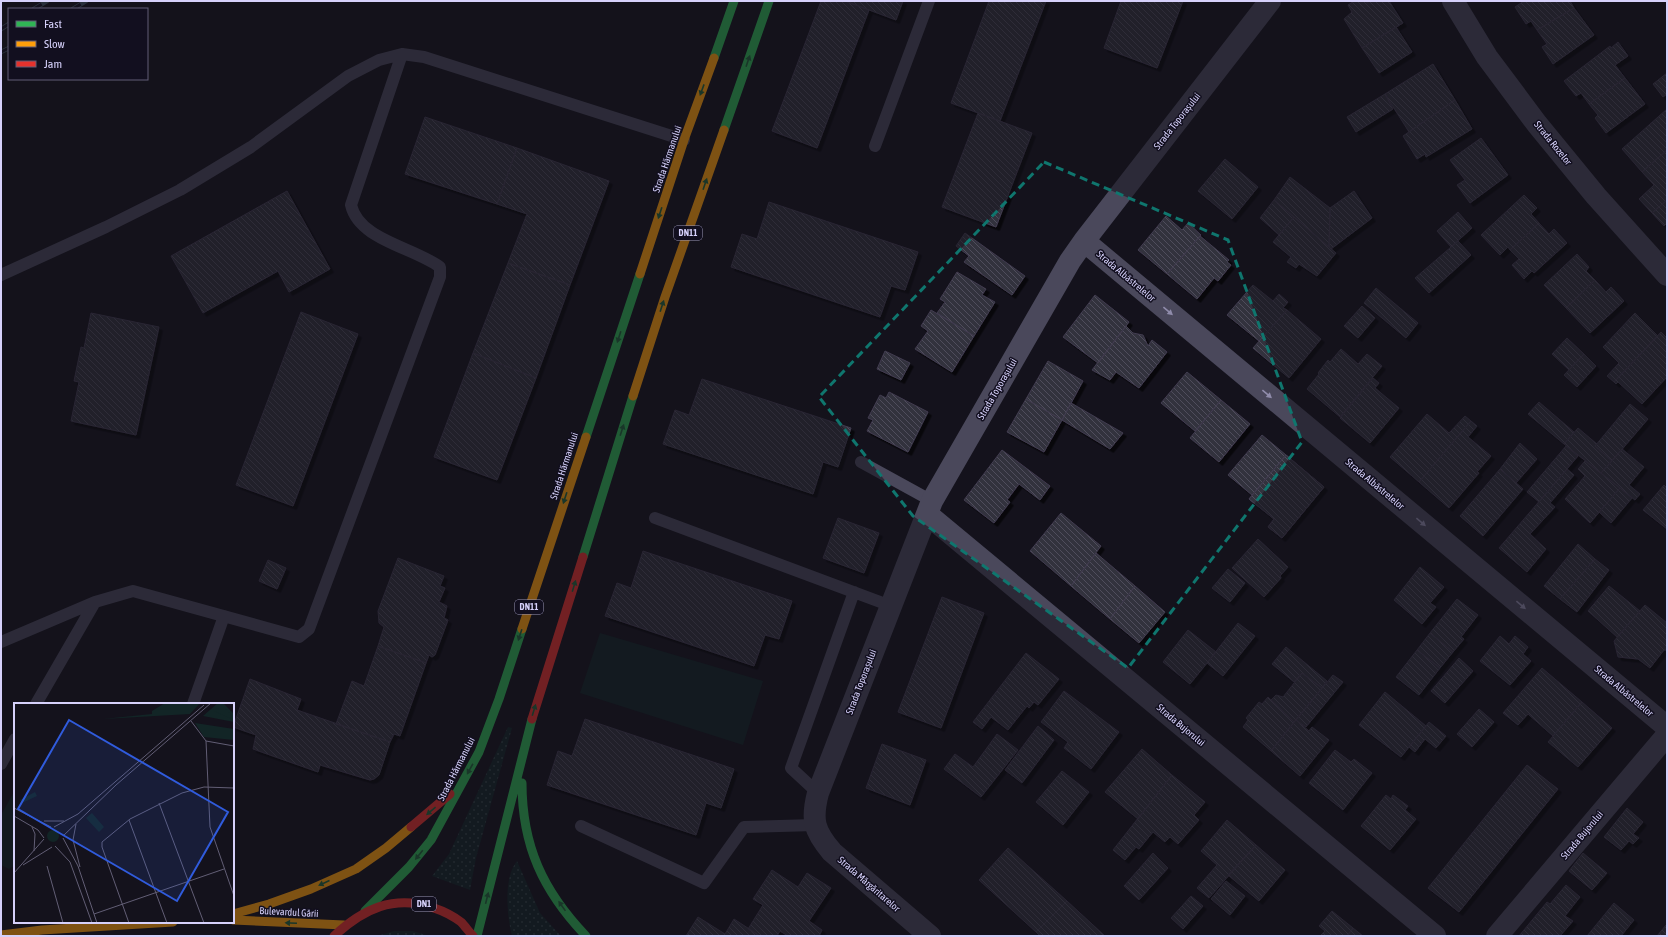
<svg xmlns="http://www.w3.org/2000/svg" width="1668" height="937" font-family="'Asap Condensed',sans-serif">
<style>
.grass{fill:url(#grass-dots)}
.park{fill:#122526}
.building{fill:url(#building-back-hatch);stroke:#413c4f;filter:url(#shadow)}
.lines{fill:none;stroke-linecap:round;stroke-linejoin:round}
.lane{stroke:#4a485b;stroke-width:12}
.street{stroke:#4a485b;stroke-width:22}
.fast{stroke:#30b455;stroke-width:9}
.slow{stroke:#ff9f0a;stroke-width:9}
.jam{stroke:#e5322d;stroke-width:9}
.rail-casing{stroke:#435463;stroke-width:4.5}
.rail{stroke:#120f1f;stroke-width:3;stroke-dasharray:9;stroke-linecap:butt}
.oneway{fill:#21623a}
.oneway2{fill:#908cab}
.marked{fill:none;stroke:#0f766e;stroke-width:3;stroke-dasharray:8 5;stroke-linejoin:round}
.labels{text-anchor:middle;dominant-baseline:central;stroke-width:3;stroke-linejoin:round;paint-order:stroke}
.shield{fill:#120f1f;stroke:#9b97b9;stroke-width:1}
.shield-label{font-size:9px;font-weight:bold;fill:#d6d1fb}
.street-label{font-size:10px;fill:#d6d1fb;stroke:#120f1f}
.inset-road{fill:none;stroke:#625e75;stroke-width:1}
.view{fill:#305bdc;fill-opacity:0.15;stroke:#305bdc;stroke-width:2}
.inset-edge{fill:none;stroke:#d6d1fb;stroke-width:2}
</style>
<defs>
<pattern id="grass-dots" width="8" height="8" patternUnits="userSpaceOnUse"><rect width="8" height="8" fill="#122526"/><path d="M2 2h.1M6 6h.1" fill="none" stroke="#344446" stroke-width="1.8" stroke-linecap="round"/></pattern>
<pattern id="building-back-hatch" width="6" height="6" patternUnits="userSpaceOnUse"><rect width="6" height="6" fill="#32303e"/><path d="M-1 5l2 2M0 0l6 6M5-1l2 2" fill="none" stroke="#4f4d5b"/></pattern>
<filter id="shadow"><feDropShadow dx="3.5" dy="3.5" stdDeviation="0" flood-color="#0009"/></filter>
</defs>
<rect width="100%" height="100%" fill="#14121c"/>
<path class="grass" d="M508 727 512 728 476 858 470 890 432 876 449 854Z
M517 861 540 913 561 936H512C507 916 503 878 517 861Z
M394 931H413L429 936H377Z"/>
<path class="park" d="M600 633 763 681 743 745 580 693Z
M15 790V865L9 869 1 865V815Z"/>
<path class="building" d="M821 1H845L869 10 817 148 772 131Z
M845 1H903L896 20Z
M989 1H1046L1000 121 951 103Z
M1121 1H1183L1157 68 1104 48Z
M1354 1H1366L1367 3 1370 1H1389L1403 23 1362 48 1344 19 1352 12 1348 5Z
M1524 1H1570L1574 8 1537 30 1531 21 1526 24 1515 7Z
M1574 8 1594 35 1553 64 1542 47 1547 44 1537 30Z
M1396 27 1412 52 1379 73 1362 48Z
M1618 42 1628 56 1615 65 1625 78 1589 104 1581 93 1576 96 1564 81 1610 46 1611 48Z
M1433 64 1455 100 1409 132 1385 94Z
M1667 73V94L1663 97 1653 84Z
M1625 78 1645 104 1606 133 1595 118 1598 115 1589 104Z
M1385 94 1393 109 1356 132 1347 117Z
M1455 100 1472 129 1426 157 1425 154 1417 159 1403 136Z
M1667 109V150L1642 172 1622 149Z
M978 113 1032 133 996 227 942 207Z
M425 117 517 148 497 204 405 174Z
M1481 138 1508 175 1470 203 1457 185 1465 180 1450 160Z
M517 148 609 181 570 285 508 263 527 214 497 204Z
M1667 150V200L1652 213 1639 199 1654 185 1642 172Z
M1225 159 1258 187 1232 219 1198 191Z
M1290 177 1330 208 1329 247 1274 200Z
M287 191 330 269 289 292 278 271 203 313 171 256Z
M1354 191 1372 218 1331 249 1329 247 1330 208Z
M1524 195 1537 208 1531 214 1539 223 1510 250 1508 247 1500 255 1481 235Z
M1274 200 1294 217 1279 235 1260 218Z
M1667 200V223L1664 226 1652 213Z
M769 202 918 252 905 290 891 286 880 317 731 267 742 234 757 239Z
M1458 212 1472 228 1451 247 1437 231Z
M1166 216 1182 230 1188 223 1201 235 1167 274 1138 250Z
M1294 217 1336 253 1317 276 1299 264 1296 268 1287 262 1291 257 1273 242Z
M1539 223 1549 234 1554 229 1567 243 1534 273 1532 271 1524 279 1512 265 1519 259 1510 250Z
M965 233 1025 276 1012 295 964 262 969 256 956 246Z
M1200 236 1229 260 1227 262 1231 265 1218 281 1214 278 1197 299 1167 274Z
M1458 241 1471 255 1429 293 1415 278Z
M1577 254 1589 267 1586 271 1595 280 1566 308 1544 285Z
M508 263 570 285 536 378 473 353Z
M957 272 986 289 982 295 995 302 974 336 937 313 945 302 940 299Z
M1595 280 1606 292 1611 287 1624 301 1590 333 1566 308Z
M1253 285 1273 301 1279 294 1288 302 1283 308 1287 310 1259 341 1227 315Z
M1376 288 1418 323 1406 338 1364 303Z
M1095 295 1129 322 1098 363 1063 337Z
M1362 306 1375 318 1358 338 1344 326Z
M931 310 974 336 952 372 915 349 928 331 921 326Z
M1287 310 1321 339 1289 378 1253 348Z
M301 312 358 334 293 506 236 485Z
M91 313 159 327 136 435 71 421 79 382 74 381 81 347 84 348Z
M1635 313 1658 336 1614 382 1607 376 1619 363 1603 347Z
M1126 326 1133 333 1143 335 1148 346 1152 340 1167 352 1139 388 1116 372 1110 380 1092 370Z
M1661 332 1667 338V377L1642 404 1618 382 1616 384 1614 382Z
M1567 338 1584 354 1569 370 1552 354Z
M1341 349 1358 364 1367 354 1382 366 1340 417 1307 389 1319 374 1318 373 1328 360 1330 362Z
M885 351 910 363 901 380 877 369Z
M473 353 536 378 497 480 434 457Z
M1584 354 1596 366 1577 387 1564 375Z
M1048 361 1083 381 1062 420 1026 399Z
M1187 372 1221 400 1195 431 1161 403Z
M1373 378 1379 383 1375 388 1399 408 1370 443 1340 418Z
M702 379 851 428 838 467 823 462 813 494 663 444 675 410 689 415Z
M889 392 928 412 908 452 867 431 873 420 868 418 880 395 886 398Z
M1026 399 1062 420 1044 452 1007 432Z
M1221 400 1250 424 1219 462 1190 438Z
M1539 402 1574 432 1564 444 1528 414Z
M1071 403 1123 433 1110 449 1062 420Z
M1630 404 1648 419 1612 461 1595 446Z
M1427 414 1449 433 1465 416 1471 421 1419 482 1390 457Z
M1471 421 1477 426 1468 437 1491 456 1477 472 1479 473 1449 508 1419 482Z
M1578 428 1597 444 1595 446 1612 461 1601 473 1564 444Z
M1262 435 1286 455 1252 495 1228 475Z
M1520 443 1537 459 1516 483 1500 469Z
M1566 446 1578 456 1539 502 1527 492Z
M1622 449 1644 467 1629 485 1640 494 1635 500 1601 473Z
M1002 450 1050 486 1040 500 1019 484 1007 500 1010 502 994 523 964 500Z
M1286 455 1324 487 1282 538 1268 527 1274 519 1249 499Z
M1286 455 1324 487 1282 538 1268 527 1274 519 1249 499Z
M1585 461 1620 488 1590 523 1565 499 1585 476 1578 469Z
M1500 469 1523 489 1483 536 1460 516Z
M1567 469 1574 475 1550 503 1555 507 1530 534 1546 549 1527 572 1499 548Z
M1664 485 1667 488V529L1643 510Z
M1620 488 1632 498 1611 523 1599 512Z
M1061 513 1101 546 1071 586 1030 551Z
M838 518 879 533 864 573 823 558Z
M1258 539 1288 567 1280 576 1281 578 1264 597 1232 568Z
M1578 544 1595 559 1560 599 1544 586Z
M643 551 792 601 779 639 765 635 754 666 605 616 617 583 631 588Z
M1096 553 1135 586 1110 619 1071 586Z
M398 558 444 576 440 586 445 588 439 602 447 606 444 618 448 620 435 655 432 657 429 655 426 663 378 646 384 627 379 623 378 611Z
M1595 559 1609 570 1577 612 1560 599Z
M268 560 286 568 277 589 259 581Z
M1420 567 1444 587 1430 603 1436 607 1422 624 1394 600Z
M1228 569 1245 583 1230 602 1212 588Z
M1135 586 1165 612 1139 643 1110 619Z
M1609 586 1640 611 1617 637 1588 611Z
M942 597 984 613 941 728 898 712Z
M1457 599 1478 615 1461 637 1464 639 1453 652 1430 633Z
M1645 605 1667 623V650H1664L1650 668 1638 659 1618 657 1614 641Z
M1238 623 1255 636 1223 676 1207 663Z
M1188 630 1216 652 1190 684 1163 662Z
M1430 633 1453 652 1440 668 1417 650Z
M1500 636 1509 644 1515 636 1528 647 1523 654 1531 661 1510 685 1480 661Z
M378 646 426 663 400 736 394 734 390 742 336 724 352 681 364 686Z
M1286 647 1327 681 1322 688 1302 673 1294 682 1272 664Z
M1417 650 1440 668 1419 695 1396 677Z
M1026 653 1059 679 1038 705 1034 702 1029 708 1027 706 1008 730 991 717 982 729 973 722Z
M1459 658 1473 671 1445 703 1431 691Z
M1542 668 1582 702 1553 736 1528 714 1518 725 1503 713Z
M1302 673 1322 688 1294 722 1271 700 1276 695 1283 697Z
M1333 675 1343 682 1306 727 1296 720Z
M250 679 301 699 297 710 390 742 379 775 374 779 370 780 320 765 318 772 253 749 256 735 233 727Z
M1064 691 1119 732 1091 769 1064 748 1068 742 1041 722Z
M1385 692 1426 726 1401 757 1359 725Z
M1268 697 1294 722 1271 751 1243 727 1248 720 1246 718 1259 702 1262 704Z
M1582 702 1612 728 1578 767 1548 742Z
M1479 709 1494 722 1472 747 1457 734Z
M585 719 734 769 721 808 706 803 696 835 547 785 558 751 572 756Z
M1296 720 1309 731 1312 727 1329 740 1300 776 1271 751Z
M1429 722 1446 736 1436 748 1425 739 1415 752 1409 747Z
M1038 726 1054 740 1022 783 1005 770Z
M997 734 1018 750 981 797 944 769 955 754 973 767Z
M882 744 926 760 910 805 866 788Z
M1142 749 1172 775 1138 819 1105 792Z
M1335 750 1351 762 1354 759 1372 773 1343 810 1309 783Z
M1527 765 1558 789 1459 912 1428 888Z
M1062 771 1089 792 1063 825 1036 802Z
M1172 775 1205 802 1194 815 1199 820 1178 844 1170 837 1165 842 1153 832 1139 849 1136 847 1125 860 1113 850Z
M1386 795 1391 799 1393 795 1408 806 1405 810 1416 819 1390 850 1361 826Z
M1627 808 1643 822 1633 834 1639 838 1633 844 1629 841 1621 850 1604 837Z
M1227 820 1256 845 1209 898 1197 888 1217 865 1201 851Z
M1256 845 1285 870 1259 901 1228 875Z
M1008 848 1067 901 1036 932 979 880Z
M1153 853 1168 868 1139 900 1124 886Z
M1583 853 1607 873 1592 890 1569 871Z
M772 870 798 887 807 873 831 888 809 921 822 930 819 936H788L780 931 777 936H760L748 929 763 905 753 899Z
M1226 881 1245 896 1230 915 1211 899Z
M1566 885 1580 897 1565 916 1573 921 1560 936H1519L1547 902 1550 904Z
M1191 896 1203 906 1183 929 1171 918Z
M1067 901 1105 936H1040L1036 932Z
M1614 903 1634 920 1621 936H1587Z
M1332 911 1353 928 1347 936H1320L1325 931 1319 926Z
M698 917 725 934 734 919 757 934 756 936H686Z
M1666 925H1667V936H1657Z
M1353 928 1363 936H1347Z"/>
<g class="lines">
<path class="lane" d="M875 146 929 1
M1 275 106 227 180 190 251 147 348 76 379 60 402 54 424 57 684 140
M861 462 932 501
M655 518 891 606
M1 642 95 602 133 591 299 637 309 629 440 277V267C413 247 359 240 351 205L402 54
M36 704 95 602
M193 704 224 616
M1 764 15 739
M818 793 791 768 854 592
M581 826 704 883 744 827 815 825"/>
<path class="street" d="M1453 1 1487 57 1537 124 1596 196 1667 275
M1084 241 1667 727
M927 514 1435 936
M930 936 832 852C814 831 811 820 818 793L932 501 1070 261 1084 241 1270 1
M1497 936 1667 735"/>
<path class="fast" d="M714 58 734 1
M724 130 769 1
M586 437 640 274
M583 557 633 396
M522 783C522 846 543 891 586 936
M365 911 409 867 431 840 479 752 499 699 522 629
M477 936 532 719"/>
<path class="slow" d="M640 274 684 140 714 58
M633 396 665 297 724 130
M522 629 586 437
M233 914 269 904 311 889 356 869 386 848 411 827
M233 920 344 925
M1 935 42 930 173 922"/>
<path class="jam" d="M532 719 583 557
M411 827 450 794
M334 936C363 909 394 894 434 908 443 911 453 916 461 922 465 926 469 932 473 936"/>
<defs>
<path id="rail" d="M34 9 47 1
M73 9 86 1
M1 29 9 24
M1 52 9 48"/>
</defs>
<use href="#rail" class="rail-casing"/>
<use href="#rail" class="rail"/>
</g>
<defs><path id="oneway-solid" d="M-6-.8H1V-3.2L6.5 0L1 3.2V.8H-6Z"/></defs>
<g class="oneway">
<use href="#oneway-solid" transform="translate(748 61) rotate(-71)"/>
<use href="#oneway-solid" transform="translate(702 90) rotate(110)"/>
<use href="#oneway-solid" transform="translate(705 184) rotate(-71)"/>
<use href="#oneway-solid" transform="translate(660 213) rotate(108)"/>
<use href="#oneway-solid" transform="translate(662 306) rotate(-72)"/>
<use href="#oneway-solid" transform="translate(619 337) rotate(108)"/>
<use href="#oneway-solid" transform="translate(622 430) rotate(-72)"/>
<use href="#oneway-solid" transform="translate(565 498) rotate(108)"/>
<use href="#oneway-solid" transform="translate(574 586) rotate(-73)"/>
<use href="#oneway-solid" transform="translate(520 635) rotate(108)"/>
<use href="#oneway-solid" transform="translate(534 710) rotate(-73)"/>
<use href="#oneway-solid" transform="translate(470 769) rotate(119)"/>
<use href="#oneway-solid" transform="translate(431 811) rotate(140)"/>
<use href="#oneway-solid" transform="translate(419 855) rotate(129)"/>
<use href="#oneway-solid" transform="translate(324 883) rotate(156)"/>
<use href="#oneway-solid" transform="translate(487 898) rotate(-76)"/>
<use href="#oneway-solid" transform="translate(562 906) rotate(-125)"/>
<use href="#oneway-solid" transform="translate(291 923) rotate(-177)"/>
</g>
<g class="oneway2">
<use href="#oneway-solid" transform="translate(1168 311) rotate(40)"/>
<use href="#oneway-solid" transform="translate(1267 394) rotate(40)"/>
<use href="#oneway-solid" transform="translate(1421 522) rotate(40)"/>
<use href="#oneway-solid" transform="translate(1521 605) rotate(40)"/>
</g>
<path d="M0 0H1668V937H0ZM1044 162 1228 240 1302 442 1128 668 913 516 819 397Z" fill="#14121c" fill-opacity=".55" fill-rule="evenodd"/>
<path class="marked" d="M1044 162 1228 240 1302 442 1128 668 913 516 819 397Z"/>
<g class="labels">
<g class="shield">
<rect x="674" y="226" width="28" height="14" rx="3"/>
<rect x="515" y="600" width="28" height="14" rx="3"/>
<rect x="412" y="897" width="24" height="14" rx="3"/>
</g>
<g class="shield-label">
<text x="688" y="233">DN11</text>
<text x="529" y="607">DN11</text>
<text x="424" y="904">DN1</text>
</g>
<g class="street-label">
<text transform="translate(1177 121) rotate(-52)">Strada Toporașului</text>
<text transform="translate(1553 143) rotate(51)">Strada Rozelor</text>
<text transform="translate(667 159) rotate(-71)">Strada Hărmanului</text>
<text transform="translate(1126 276) rotate(40)">Strada Albăstrelelor</text>
<text transform="translate(997 389) rotate(-60)">Strada Toporașului</text>
<text transform="translate(564 466) rotate(-72)">Strada Hărmanului</text>
<text transform="translate(1375 484) rotate(40)">Strada Albăstrelelor</text>
<text transform="translate(861 682) rotate(-69)">Strada Toporașului</text>
<text transform="translate(1624 691) rotate(40)">Strada Albăstrelelor</text>
<text transform="translate(1181 725) rotate(40)">Strada Bujorului</text>
<text transform="translate(456 769) rotate(-63)">Strada Hărmanului</text>
<text transform="translate(1582 835) rotate(-50)">Strada Bujorului</text>
<text transform="translate(869 884) rotate(41)">Strada Mărgăritarelor</text>
<text transform="translate(289 912) rotate(3)">Bulevardul Gării</text>
</g>
</g>
<g transform="translate(14 703)">
<rect width="220" height="220" fill="#14121c"/>
<path d="M151 0H186L176 11 89 16 138 11V8ZM204 0H209L220 11V19L189 13ZM181 20 220 26V37L190 34ZM33 133a6 6 0 1 1 12 0a6 6 0 1 1-12 0Z" fill="#122526"/>
<path d="M207 3 220 13V17L200 8ZM21 89 23 93 8 100 6 97ZM78 110 90 124 85 129 72 115Z" fill="#122526"/>
<path class="inset-road" d="M177 18 192 38 196 124 220 193M192 38 220 43M145 100 190 220M0 105 37 124M0 113 24 127 30 135M115 117 153 220M30 118H50M62 121 59 137 66 164M18 124 21 131 20 148M40 124 64 111 190 2M49 133 102 82 197 0M49 135 64 163 83 220M41 143 56 159 78 220M9 162 38 144M33 163 49 220M0 170 30 136M80 211 210 166M115 220 88 144V139L116 116 168 90 190 84 220 85"/>
<path class="view" d="M55 17 214 109 163 198 4 106Z"/>
<rect width="220" height="220" class="inset-edge"/>
</g>
<rect width="1668" height="937" fill="none" stroke="#d6d1fb" stroke-width="4"/>
<rect x="8" y="8" width="140" height="72" fill="#120f1f" stroke="#605d77"/>
<rect x="16" y="21" width="20" height="6" fill="#30b455" stroke="#605d77"/>
<text x="44" y="28" font-size="12" fill="#d6d1fb">Fast</text>
<rect x="16" y="41" width="20" height="6" fill="#ff9f0a" stroke="#605d77"/>
<text x="44" y="48" font-size="12" fill="#d6d1fb">Slow</text>
<rect x="16" y="61" width="20" height="6" fill="#e5322d" stroke="#605d77"/>
<text x="44" y="68" font-size="12" fill="#d6d1fb">Jam</text>
</svg>
